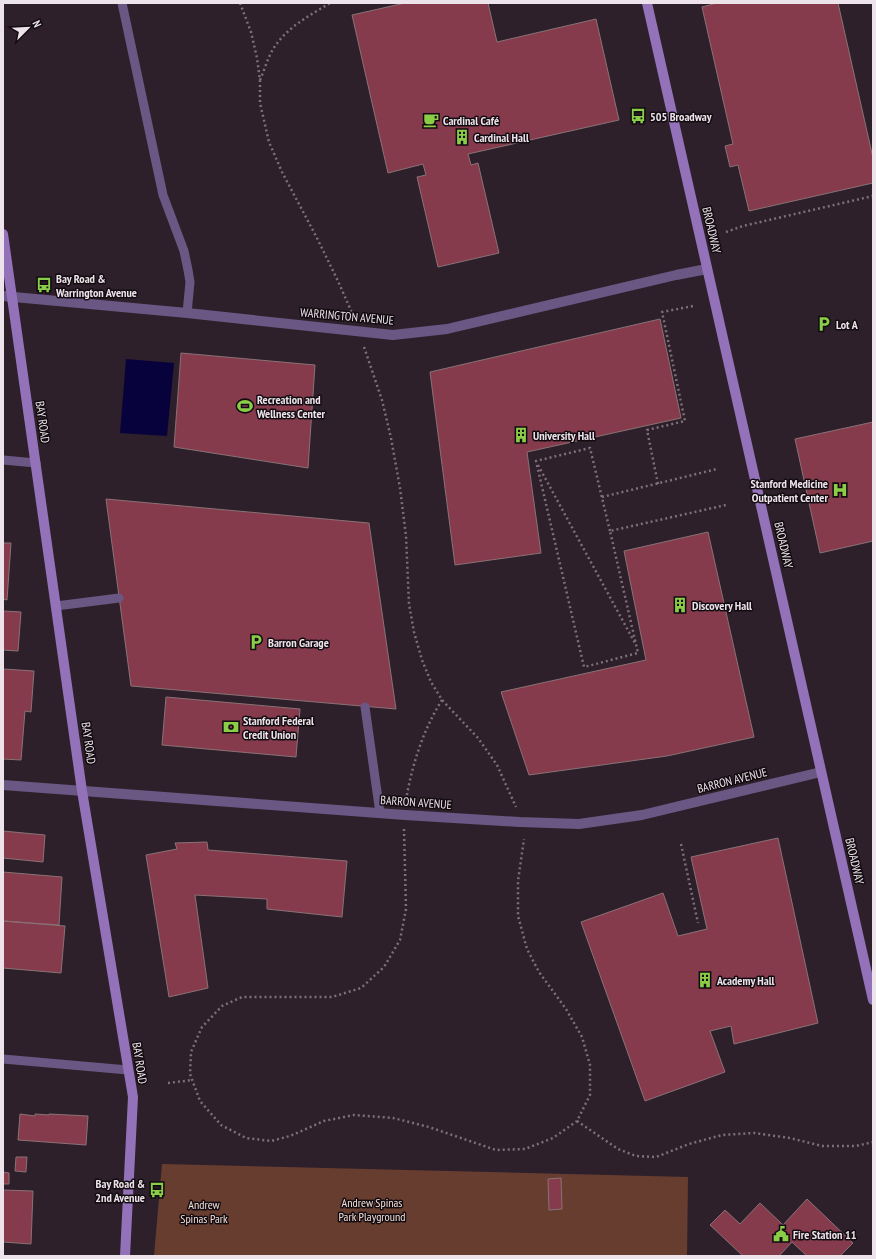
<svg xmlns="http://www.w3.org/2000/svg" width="876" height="1259" font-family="'PT Sans Narrow',sans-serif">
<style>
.green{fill:#673d2f}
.water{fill:#08023c}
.building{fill:#863b4d;stroke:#897276}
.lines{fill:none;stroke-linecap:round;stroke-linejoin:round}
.path{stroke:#7d7079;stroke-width:2.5;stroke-dasharray:2 3;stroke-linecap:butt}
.lane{stroke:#6b5784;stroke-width:9}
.street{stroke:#6b5784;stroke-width:10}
.secondary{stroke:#9372b9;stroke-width:10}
.labels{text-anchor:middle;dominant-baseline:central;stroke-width:3;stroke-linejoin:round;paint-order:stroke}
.poi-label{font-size:12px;font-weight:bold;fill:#ede3ea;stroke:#120c11;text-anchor:start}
.street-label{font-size:12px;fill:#ede3ea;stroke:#120c11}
.park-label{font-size:12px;fill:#f4ded7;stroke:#120c11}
</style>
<rect width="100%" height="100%" fill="#2e202a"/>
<path class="green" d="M162 1164 688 1177 687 1256H154Z"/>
<path class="water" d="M126 359 174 363 167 436 120 433Z"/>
<path class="building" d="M405 3H488L497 42 596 19 619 120 468 154 471 165 478 163 499 253 438 267 417 177 426 175 423 164 388 173 352 15Z
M717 3H838L873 158V183L749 211 738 165 730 167 725 146 733 144 702 7Z
M660 319 681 418 527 452 541 553 455 565 430 372Z
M181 353 315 365 308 468 174 447Z
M873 422V541L820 553 795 439Z
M106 499 369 523 396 709 131 686Z
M708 532 754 737 667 756 529 775 501 692 646 660 624 551Z
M3 543H11L7 600 3 599Z
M3 611 21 612 18 651 3 650Z
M3 669 34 671 31 712 25 711 21 760 3 759Z
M166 697 300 709 296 757 162 745Z
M3 831 45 835 43 862 3 858Z
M778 838 818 1023 734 1044 731 1026 710 1031 725 1072 645 1101 581 922 663 893 678 936 707 929 691 857Z
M207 842 208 850 347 861 342 917 267 909V899L195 895 208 988 169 997 146 855 177 849 175 843Z
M3 872 62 877 59 925 3 921Z
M3 921 65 926 61 973 3 968Z
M20 1114 35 1116V1114L49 1115V1114L88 1116 86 1145 18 1140Z
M16 1157H27L26 1172 15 1171Z
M3 1172 9 1173V1184H3Z
M561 1178 562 1209 549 1210 548 1179Z
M3 1190 33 1191 31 1244 3 1242Z
M807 1199 853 1243 840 1256H807L792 1242 779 1256H743L710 1225 725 1210 740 1224 760 1203 783 1225Z"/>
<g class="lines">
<path class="path" d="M240 3 251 32 257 58 260 81V103L269 142 282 172 317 238 337 279 353 315
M260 80C264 71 267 60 272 51 285 28 309 16 330 3
M726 232 743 226 873 196
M364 347 382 400 391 438 400 488 406 536 409 604 414 632 422 660 431 682 442 700 478 738 497 765 516 807
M538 465 636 645
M658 484 647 430 685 421 662 312 693 306
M602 497 717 469
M610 531 590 448 536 461 584 667 638 653 610 531 726 505
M406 800C412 765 423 730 442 700
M404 829 406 909 400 940 384 967 361 988 332 997H242L222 1006 202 1027 191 1052 190 1074 200 1101 221 1125 246 1138 271 1141 290 1136 324 1121 354 1115 393 1118 429 1127 496 1150 525 1149 553 1138 577 1121 590 1095V1065L582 1037 566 1009 539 972 527 949 518 916V881L524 839
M681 844 698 923
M168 1083 192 1080
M577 1121 618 1149 636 1156 656 1157 689 1144 722 1135 754 1133 790 1138 822 1146H856L873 1142"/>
<path class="lane" d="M122 3 163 195 184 251 188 270 190 282 187 313
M3 460 36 463
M56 606 119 598
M365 707 380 813
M3 1059 128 1070"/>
<path class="street" d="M3 296 187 313 393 335 447 329 676 275 707 269
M3 785 405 815 520 822 579 824 642 815 821 772"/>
<path class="secondary" d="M647 3 873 1000
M3 234 82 791 133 1097 125 1256"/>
</g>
<defs>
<symbol id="bus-bare" viewBox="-9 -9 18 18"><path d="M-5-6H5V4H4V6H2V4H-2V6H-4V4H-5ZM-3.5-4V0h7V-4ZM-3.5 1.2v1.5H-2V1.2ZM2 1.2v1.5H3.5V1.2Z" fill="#8ace47" stroke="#120c11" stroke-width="2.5" paint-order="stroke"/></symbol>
<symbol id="cafe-bare" viewBox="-9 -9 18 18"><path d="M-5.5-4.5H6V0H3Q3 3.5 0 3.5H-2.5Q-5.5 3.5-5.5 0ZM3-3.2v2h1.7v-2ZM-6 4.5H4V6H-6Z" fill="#8ace47" stroke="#120c11" stroke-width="2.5" paint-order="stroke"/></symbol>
<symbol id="building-bare" viewBox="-9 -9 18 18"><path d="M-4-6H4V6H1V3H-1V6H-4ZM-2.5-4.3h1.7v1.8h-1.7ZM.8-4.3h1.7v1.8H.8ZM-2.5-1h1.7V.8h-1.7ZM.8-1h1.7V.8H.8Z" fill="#8ace47" stroke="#120c11" stroke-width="2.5" paint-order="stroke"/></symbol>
<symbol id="parking-bare" viewBox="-9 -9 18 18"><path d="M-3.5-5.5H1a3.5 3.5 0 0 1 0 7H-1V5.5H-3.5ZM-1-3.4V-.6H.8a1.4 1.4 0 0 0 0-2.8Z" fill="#8ace47" stroke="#120c11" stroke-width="2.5" paint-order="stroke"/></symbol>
<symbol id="stadium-bare" viewBox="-9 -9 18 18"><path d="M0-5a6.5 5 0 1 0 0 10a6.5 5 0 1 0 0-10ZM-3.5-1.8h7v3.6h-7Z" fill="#8ace47" stroke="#120c11" stroke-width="2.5" paint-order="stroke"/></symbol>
<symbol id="hospital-bare" viewBox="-9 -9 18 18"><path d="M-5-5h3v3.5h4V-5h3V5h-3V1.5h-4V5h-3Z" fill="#8ace47" stroke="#120c11" stroke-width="2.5" paint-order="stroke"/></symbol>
<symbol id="bank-bare" viewBox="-9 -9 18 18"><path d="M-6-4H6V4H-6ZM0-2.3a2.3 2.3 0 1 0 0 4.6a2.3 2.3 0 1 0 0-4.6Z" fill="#8ace47" stroke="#120c11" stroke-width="2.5" paint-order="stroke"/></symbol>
<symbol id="civic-bare" viewBox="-9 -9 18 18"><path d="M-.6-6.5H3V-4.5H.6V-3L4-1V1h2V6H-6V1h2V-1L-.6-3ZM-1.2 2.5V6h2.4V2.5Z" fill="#8ace47" stroke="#120c11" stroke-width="2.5" paint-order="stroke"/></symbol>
</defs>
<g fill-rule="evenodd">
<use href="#bus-bare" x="627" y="105" width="22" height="22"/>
<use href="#cafe-bare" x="420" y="109" width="22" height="22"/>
<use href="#building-bare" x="451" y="126" width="22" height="22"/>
<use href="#bus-bare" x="33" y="274" width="22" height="22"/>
<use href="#parking-bare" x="813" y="313" width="22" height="22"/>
<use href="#stadium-bare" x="234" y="395" width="22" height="22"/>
<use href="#building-bare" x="510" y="424" width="22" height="22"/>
<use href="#hospital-bare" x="829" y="479" width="22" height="22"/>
<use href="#building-bare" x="669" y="594" width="22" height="22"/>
<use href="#parking-bare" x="245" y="631" width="22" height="22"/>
<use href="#bank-bare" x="220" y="716" width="22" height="22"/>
<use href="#building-bare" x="694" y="969" width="22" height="22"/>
<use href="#bus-bare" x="146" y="1179" width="22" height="22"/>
<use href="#civic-bare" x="770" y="1223" width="22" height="22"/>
</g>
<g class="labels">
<g class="poi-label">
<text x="650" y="116">505 Broadway</text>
<text x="443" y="120">Cardinal Café</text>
<text x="474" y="137">Cardinal Hall</text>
<text x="56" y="278">Bay Road &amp;<tspan x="56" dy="14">Warrington Avenue</tspan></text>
<text x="836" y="324">Lot A</text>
<text x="257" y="399">Recreation and<tspan x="257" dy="14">Wellness Center</tspan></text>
<text x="533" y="435">University Hall</text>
<text x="828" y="483" text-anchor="end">Stanford Medicine<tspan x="828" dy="14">Outpatient Center</tspan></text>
<text x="692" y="605">Discovery Hall</text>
<text x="268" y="642">Barron Garage</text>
<text x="243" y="720">Stanford Federal<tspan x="243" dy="14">Credit Union</tspan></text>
<text x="717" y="980">Academy Hall</text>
<text x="145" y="1183" text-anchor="end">Bay Road &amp;<tspan x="145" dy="14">2nd Avenue</tspan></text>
<text x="793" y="1234">Fire Station 11</text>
</g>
<g class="street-label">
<text transform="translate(712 230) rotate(77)">BROADWAY</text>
<text transform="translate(347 316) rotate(5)">WARRINGTON AVENUE</text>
<text transform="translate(43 422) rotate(82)">BAY ROAD</text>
<text transform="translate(784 545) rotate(77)">BROADWAY</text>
<text transform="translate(89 743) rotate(82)">BAY ROAD</text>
<text transform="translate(732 780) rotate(-14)">BARRON AVENUE</text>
<text transform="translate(416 802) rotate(4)">BARRON AVENUE</text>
<text transform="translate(855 861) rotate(77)">BROADWAY</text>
<text transform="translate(140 1063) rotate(81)">BAY ROAD</text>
</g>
<g class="park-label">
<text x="372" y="1202">Andrew Spinas<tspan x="372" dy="14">Park Playground</tspan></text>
<text x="204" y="1204">Andrew<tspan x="204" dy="14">Spinas Park</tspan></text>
</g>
</g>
<rect width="876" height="1259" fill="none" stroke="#ede3ea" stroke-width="8"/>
<g transform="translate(28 28) rotate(66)" stroke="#120c11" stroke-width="3" paint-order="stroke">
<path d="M0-3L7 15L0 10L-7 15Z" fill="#ede3ea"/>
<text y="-6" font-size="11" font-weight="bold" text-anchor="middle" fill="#ede3ea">N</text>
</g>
</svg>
